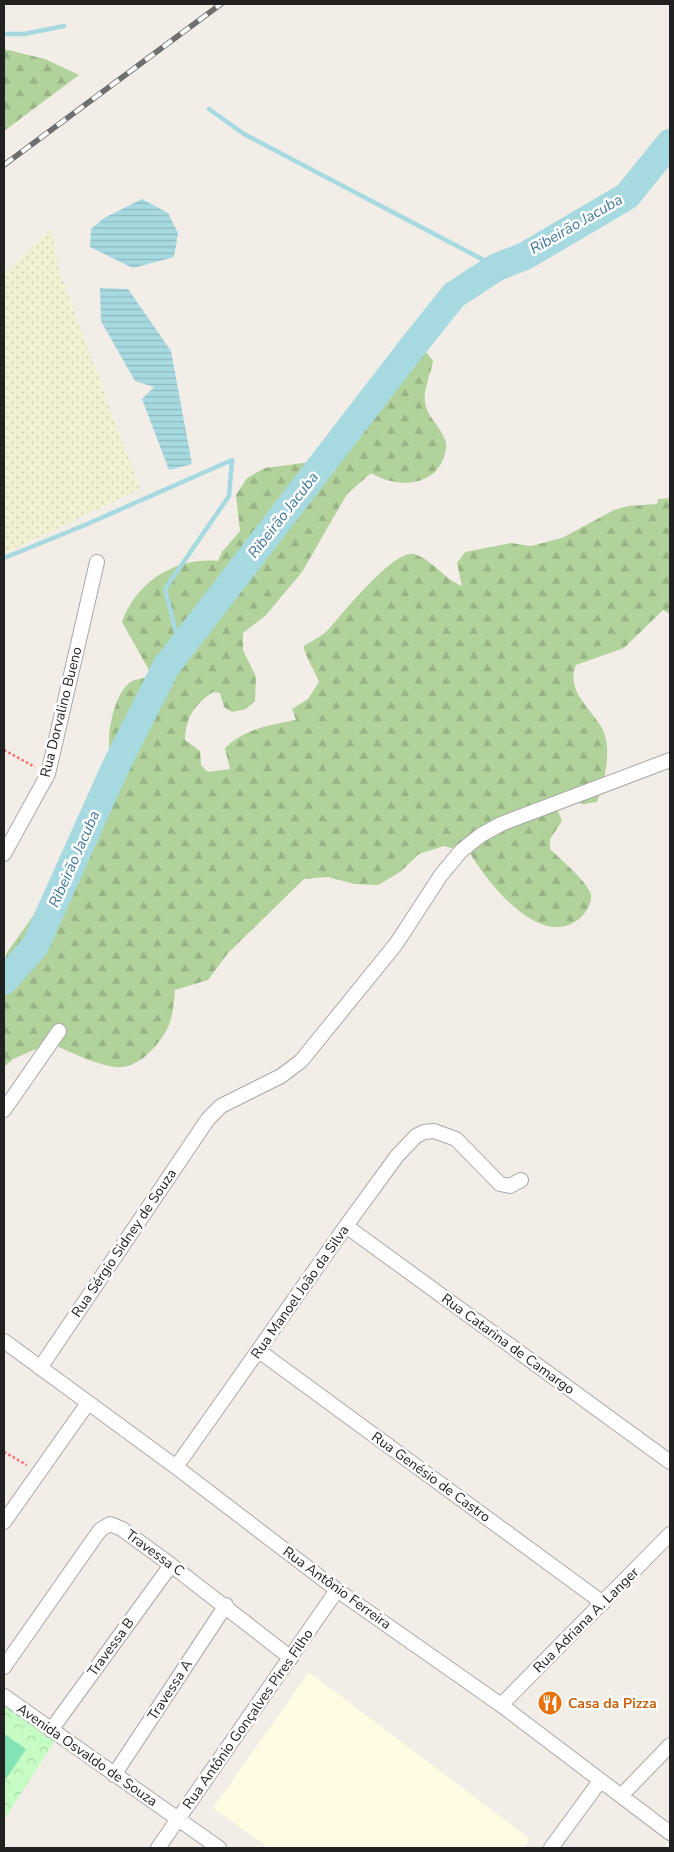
<svg xmlns="http://www.w3.org/2000/svg" width="674" height="1852" font-family="'Nunito Sans',sans-serif">
<style>
.education{fill:#fffce3}
.farmland{fill:url(#farmland-dots)}
.forest{fill:url(#forest-firs)}
.park{fill:url(#park-crowns)}
.pitch{fill:#83e3b4}
.water{fill:url(#water-rules)}
.lines{fill:none;stroke-linecap:round;stroke-linejoin:round}
.stream{stroke:#a6d9e0;stroke-width:4.5}
.river{stroke:#a6d9e0;stroke-width:28}
.minor-casing{stroke:#a8a8a8;stroke-width:16}
.path{stroke:#ff6b6b;stroke-width:2.5;stroke-dasharray:2.5 2.5;stroke-linecap:butt}
.minor{stroke:#fff;stroke-width:14}
.rail-casing{stroke:#6f6f6f;stroke-width:5.5}
.rail{stroke:#fff;stroke-width:4;stroke-dasharray:11;stroke-linecap:butt}
.labels{text-anchor:middle;dominant-baseline:central;stroke-width:5;stroke-linejoin:round;paint-order:stroke}
.street-label{font-size:14px;fill:#212121;stroke:#fff}
.food-label{font-size:14px;font-weight:bold;fill:#c56008;stroke:#fff;text-anchor:start}
.water-label{font-size:15px;font-style:italic;fill:#40789d;stroke:#fff}
</style>
<defs>
<pattern id="farmland-dots" width="8" height="8" patternUnits="userSpaceOnUse" patternTransform="scale(1.25)"><rect width="8" height="8" fill="#f0f0d2"/><path d="M2 2h.1M6 6h.1" fill="none" stroke="#ceceb4" stroke-width="1.8" stroke-linecap="round"/></pattern>
<pattern id="forest-firs" width="22" height="20" patternUnits="userSpaceOnUse" patternTransform="scale(1.25)"><rect width="22" height="20" fill="#b1d29b"/><path d="M5 1l3.5 6h-7zM16 11l3.5 6h-7z" fill="#98b485"/></pattern>
<pattern id="park-crowns" width="20" height="18" patternUnits="userSpaceOnUse" patternTransform="scale(1.25)"><rect width="20" height="18" fill="#c5fcc4"/><path d="M2 6a3 3 0 1 1 6 0M12 15a3 3 0 1 1 6 0" fill="none" stroke="#a9d8a8"/></pattern>
<pattern id="water-rules" width="6" height="5" patternUnits="userSpaceOnUse" patternTransform="scale(1.25)"><rect width="6" height="5" fill="#a6d9e0"/><path d="M0 2.5h6" fill="none" stroke="#8fbac0"/></pattern>
</defs>
<rect width="100%" height="100%" fill="#f2ede7"/>
<path class="education" d="M309 1672 530 1839 523 1848H269L213 1808Z"/>
<path class="farmland" d="M51 229 61 276 140 489 4 554V274Z"/>
<path class="forest" d="M4 49 45 59 79 75 4 131Z
M427 353 433 361C431 373 423 390 425 402 427 418 442 427 446 443 447 450 444 456 442 462 429 488 394 487 371 473L347 494 302 572 266 615 243 633V650L256 677 255 701 246 709 232 712 224 707 220 693 213 692C194 705 186 717 185 740L200 751 201 765 208 772 230 769 225 748C244 729 270 725 296 720L292 709 308 699 319 682C316 673 303 652 304 646 312 641 322 636 329 629 343 613 394 549 414 554 433 560 444 579 462 586L457 563 465 552 511 543 531 546 562 538 614 510 628 506 657 504 658 499 670 498V614L663 610 624 648 576 665C565 691 592 709 603 730 612 750 605 782 597 802L584 804 553 799 562 821 550 839V849C560 859 588 882 591 895 592 903 586 913 580 918 541 952 487 882 470 853L444 846 419 854 400 872 378 885 354 884 328 877 304 879 228 953 208 980 175 990C174 1003 173 1019 166 1031 156 1048 137 1070 115 1067 93 1064 71 1052 50 1043L13 1059 4 1067V961L8 951 53 888 73 865 93 824 111 758C105 740 113 700 126 686 132 679 139 679 148 677L150 672 122 622C136 582 175 557 218 561L222 552 240 531 236 495 247 478 265 468 311 462 323 455 335 442 359 398 391 357Z"/>
<path class="park" d="M4 1702 56 1739 4 1820Z"/>
<path class="pitch" d="M4 1734 26 1749 4 1782Z"/>
<path class="water" d="M142 199 168 213 178 233 174 257 133 268 90 247 91 229 104 218Z
M100 288 128 289 171 351 192 464 169 470 142 399 154 387 135 381 101 321Z"/>
<g class="lines">
<path class="stream" d="M4 34H24L64 26
M209 109 244 134 497 267
M4 558 85 525 232 460 229 496 165 589 180 649"/>
<path class="river" d="M4 981 35 946 116 766 166 667 414 345 454 295 497 267 525 256 627 196 670 143"/>
<defs>
<path id="minor" d="M4 854 48 774 97 562
M4 1110 59 1031
M346 1226 670 1462
M4 1341 176 1467 337 1590 501 1705 670 1833
M259 1351 603 1603
M40 1368 208 1119 221 1106 281 1076 301 1061 396 944 441 875 461 851 481 835 501 824 670 760
M176 1467 346 1226 397 1156 416 1136 424 1132 434 1131 456 1139 500 1184 510 1186 521 1180
M4 1522 88 1403
M4 1667 100 1530 110 1524 122 1529 171 1565 291 1658
M4 1696 219 1848
M501 1705 670 1534
M51 1730 171 1565
M114 1775 226 1605
M621 1796 670 1745
M158 1848 337 1590
M551 1848 600 1781"/>
</defs>
<use href="#minor" class="minor-casing"/>
<path class="path" d="M4 750 35 767
M4 1452 27 1465"/>
<use href="#minor" class="minor"/>
<defs>
<path id="rail" d="M4 165 221 4"/>
</defs>
<use href="#rail" class="rail-casing"/>
<use href="#rail" class="rail"/>
</g>
<defs>
<symbol id="restaurant-disc" viewBox="-11 -11 22 22"><circle r="9.5" fill="#e8710a" stroke="#fff"/><path d="M-5-6h1v4h1v-4h1v4h1v-4h1v5L-1.5 .5V6h-2V.5L-5-1ZM5-6V6H3V1.5H1.5Q1.5-4 5-6Z" fill="#fff"/></symbol>
</defs>
<g fill-rule="evenodd">
<use href="#restaurant-disc" x="536" y="1689" width="28" height="28"/>
</g>
<g class="labels">
<g class="street-label">
<text transform="translate(61 712) rotate(-76)">Rua Dorvalino Bueno</text>
<text transform="translate(124 1243) rotate(-56)">Rua Sérgio Sidney de Souza</text>
<text transform="translate(300 1292) rotate(-55)">Rua Manoel João da Silva</text>
<text transform="translate(508 1344) rotate(36)">Rua Catarina de Camargo</text>
<text transform="translate(431 1477) rotate(36)">Rua Genésio de Castro</text>
<text transform="translate(155 1553) rotate(36)">Travessa C</text>
<text transform="translate(337 1588) rotate(36)">Rua Antônio Ferreira</text>
<text transform="translate(586 1620) rotate(-45)">Rua Adriana A. Langer</text>
<text transform="translate(111 1647) rotate(-54)">Travessa B</text>
<text transform="translate(170 1690) rotate(-57)">Travessa A</text>
<text transform="translate(248 1719) rotate(-55)">Rua Antônio Gonçalves Pires Filho</text>
<text transform="translate(87 1755) rotate(35)">Avenida Osvaldo de Souza</text>
</g>
<g class="food-label">
<text x="568" y="1703">Casa da Pizza</text>
</g>
<g class="water-label">
<text transform="translate(576 224) rotate(-30)">Ribeirão Jacuba</text>
<text transform="translate(283 515) rotate(-52)">Ribeirão Jacuba</text>
<text transform="translate(74 859) rotate(-66)">Ribeirão Jacuba</text>
</g>
</g>
<rect width="674" height="1852" fill="none" stroke="#212121" stroke-width="10"/>
</svg>
